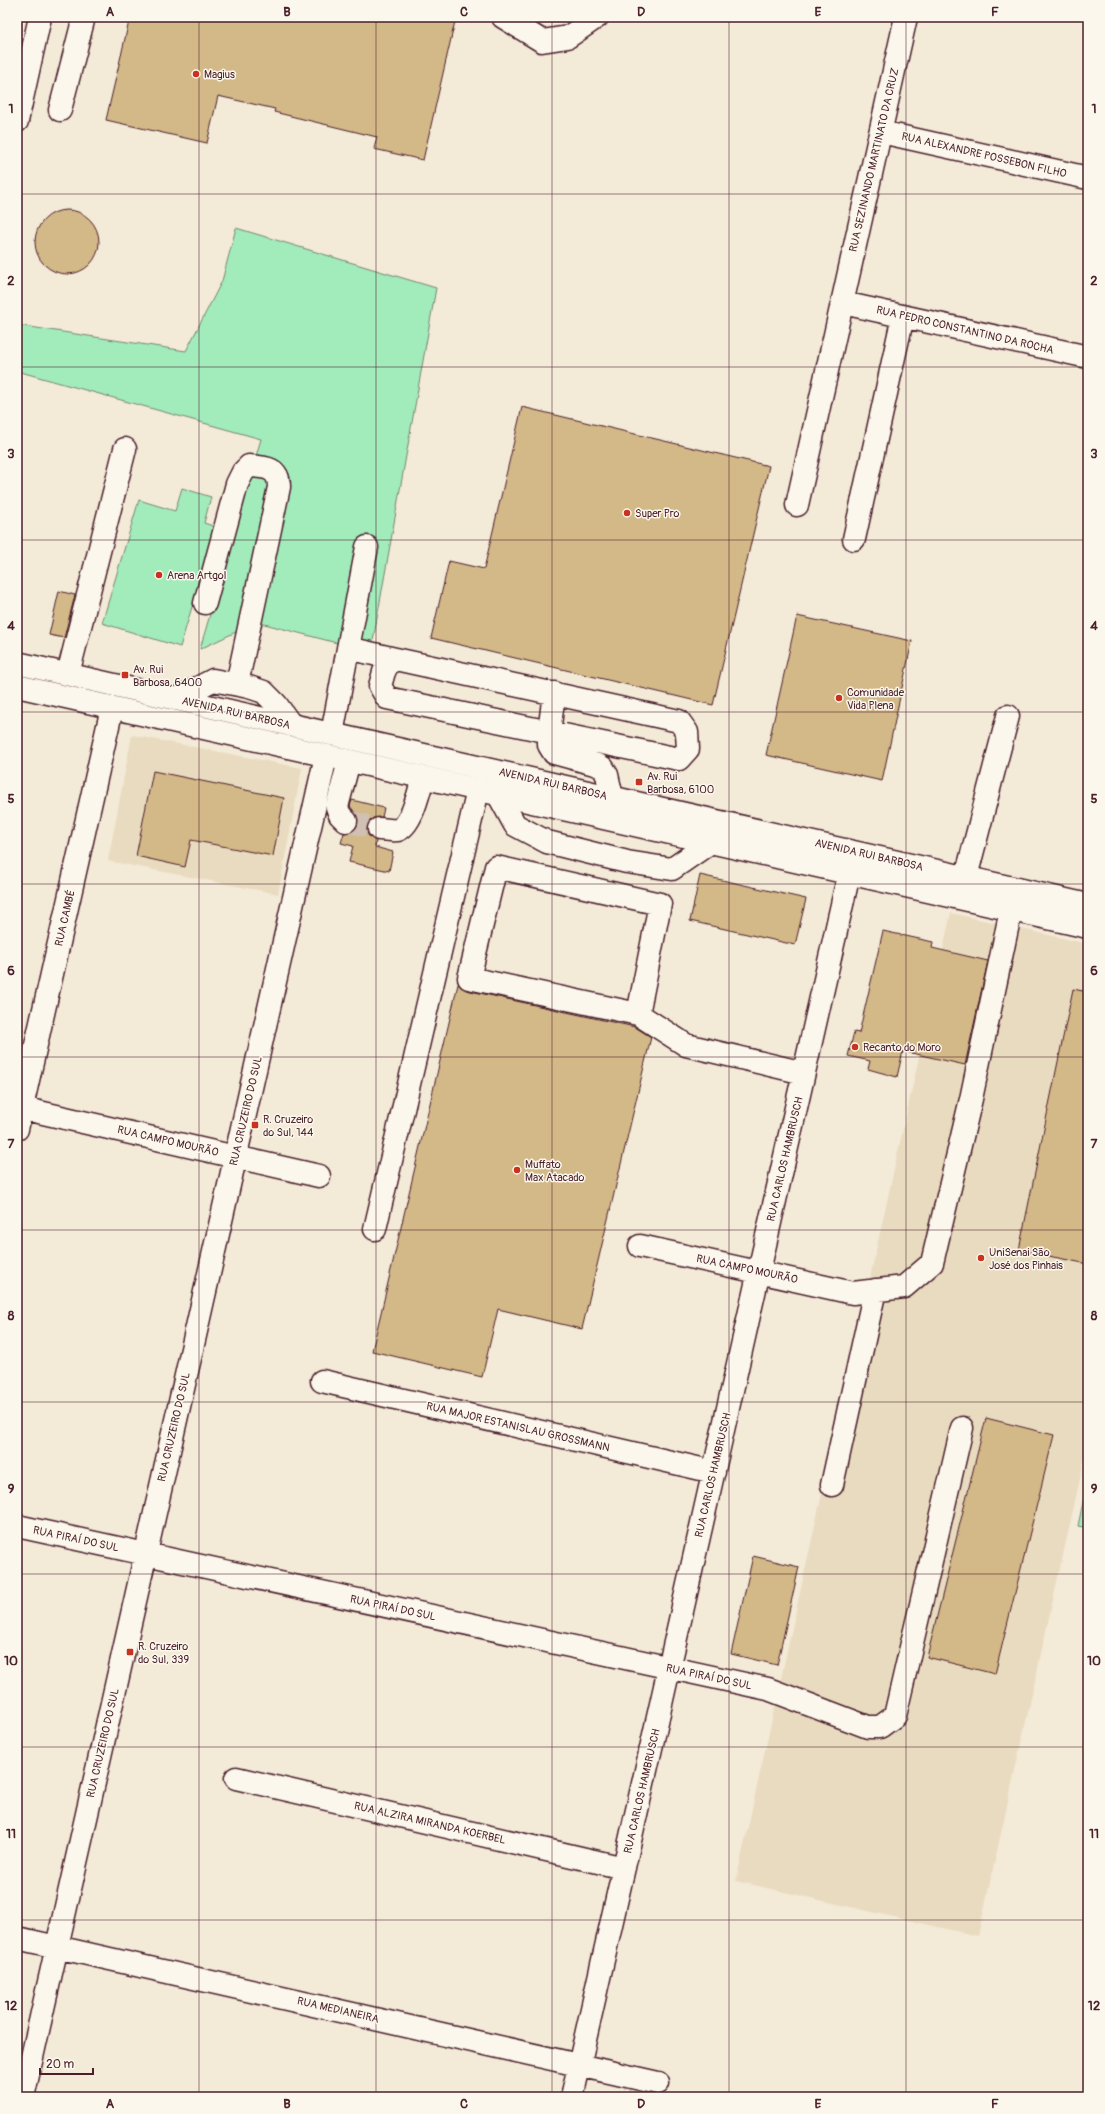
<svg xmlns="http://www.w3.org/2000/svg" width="1105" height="2114" font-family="Pangolin,sans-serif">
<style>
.built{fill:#e9dbc0}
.green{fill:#a2ebba;stroke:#768572}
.building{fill:#d3b888;stroke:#4a1f2b}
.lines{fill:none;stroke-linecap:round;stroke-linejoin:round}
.minor-tunnel{stroke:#d1c1b5;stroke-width:22;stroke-dasharray:22 11;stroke-linecap:butt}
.minor-casing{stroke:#4a1f2b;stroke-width:25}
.major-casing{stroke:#4a1f2b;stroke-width:25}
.minor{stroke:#fbf7ec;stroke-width:22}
.major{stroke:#fbf7ec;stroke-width:22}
.grid{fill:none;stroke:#4a1f2b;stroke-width:1;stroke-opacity:0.55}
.poi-dot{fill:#c8321e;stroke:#fbf7ec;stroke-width:1.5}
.labels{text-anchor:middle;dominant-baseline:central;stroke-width:3;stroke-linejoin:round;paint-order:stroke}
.poi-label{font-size:11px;fill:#4a1f2b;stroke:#fbf7ec;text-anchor:start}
.street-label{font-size:11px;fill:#4a1f2b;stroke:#fbf7ec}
.neatline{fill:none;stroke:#4a1f2b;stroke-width:1.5}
.grid-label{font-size:13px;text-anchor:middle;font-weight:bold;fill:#4a1f2b}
</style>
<rect width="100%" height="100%" fill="#f3ead8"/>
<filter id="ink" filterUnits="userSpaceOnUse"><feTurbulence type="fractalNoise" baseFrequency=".025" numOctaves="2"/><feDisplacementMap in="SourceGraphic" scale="8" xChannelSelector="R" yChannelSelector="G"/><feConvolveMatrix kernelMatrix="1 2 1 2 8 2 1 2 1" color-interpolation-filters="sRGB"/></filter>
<g filter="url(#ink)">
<path class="built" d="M132 735 302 768 278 894 108 861Z
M951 913 1088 944V1443L978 1936 736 1881Z"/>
<path class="green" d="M236 228 436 288 371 652 257 622 200 649 261 439 17 371V325L186 351 222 281Z
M182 488 211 497 204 523 216 527 180 647 102 623 139 500 175 511Z
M1088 1478V1528L1078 1526Z"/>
<path class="building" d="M130 17H456L423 160 374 149 377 137 274 112 275 109 218 96 207 143 106 120Z
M35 242a32 32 0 1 1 64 0a32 32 0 1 1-64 0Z
M522 407 769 466 713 705 431 638 449 561 484 569Z
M59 591 75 595 64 638 49 635Z
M797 616 912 641 882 781 766 755Z
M153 771 284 798 273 856 191 840 185 867 136 856Z
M352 800 384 808 382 817 373 818 368 823 367 829 368 835 376 841 375 847 393 852 389 871 349 862 353 846 341 843 344 833 355 830 358 824V817L350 806Z
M700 875 806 899 795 945 690 921Z
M883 931 933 942 932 948 988 961 965 1065 903 1051 897 1077 868 1069 870 1061 848 1056 854 1032 859 1033Z
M458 984 466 990 635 1027 651 1037 582 1329 498 1309 482 1377 372 1351Z
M1073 989 1088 992V1264L1019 1250Z
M986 1418 1054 1435 995 1674 927 1657Z
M753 1556 799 1567 777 1665 731 1654Z"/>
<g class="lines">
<path class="minor-tunnel" d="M346 821 379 829"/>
<defs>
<path id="minor" d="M503 17 542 41 568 37 597 17
M60 110 84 17
M17 121 40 17
M881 132 1088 178
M843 303 1088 357
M797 505 906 17
M854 539 903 316
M205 603 237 484 243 472 249 466C265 467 279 467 279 487L237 684
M348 648 391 658
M391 658 679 721 687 732 688 749 679 759 387 698 380 686 384 672Z
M68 674 125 449
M554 693 549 733V745L554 753 598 765 603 768 607 775 612 797
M176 699 213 680 249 687 264 692 276 704 291 725
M332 734 367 547
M498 794 515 825 547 842 627 862 672 869 711 842
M346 821 340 815 337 807 349 761
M379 829C385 829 393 831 398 830 412 825 419 791 423 778
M966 877 1008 716
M638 1014 660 904 496 867 469 978 638 1014 686 1045 804 1073
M17 1107 319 1176
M17 1129 112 708
M375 1229 478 790
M640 1246 853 1293 904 1287 932 1263 971 1099 1011 910
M322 1381 714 1472
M832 1485 875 1290
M17 1526 768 1689 868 1727H880L895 1716 962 1428
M236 1778 624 1868
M17 1938 658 2083
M23 2097 326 756
M572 2097 853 856"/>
<path id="major" d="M17 663 1088 905
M17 686 1088 927"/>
</defs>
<use href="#minor" class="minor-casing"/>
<use href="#major" class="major-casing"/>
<use href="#minor" class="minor"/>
<use href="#major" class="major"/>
</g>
</g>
<path class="grid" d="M199 17V2097M376 17V2097M552 17V2097M729 17V2097M906 17V2097M17 194H1088M17 367H1088M17 540H1088M17 712H1088M17 884H1088M17 1057H1088M17 1230H1088M17 1402H1088M17 1574H1088M17 1747H1088M17 1920H1088"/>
<g class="poi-dot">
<circle cx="196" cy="74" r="4"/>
<circle cx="627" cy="513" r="4"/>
<circle cx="159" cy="575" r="4"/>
<rect x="121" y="671" width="8" height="8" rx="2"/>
<circle cx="839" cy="698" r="4"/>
<rect x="635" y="778" width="8" height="8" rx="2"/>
<circle cx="855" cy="1047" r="4"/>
<rect x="251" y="1121" width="8" height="8" rx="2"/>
<circle cx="517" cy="1170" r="4"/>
<circle cx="981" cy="1258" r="4"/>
<rect x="126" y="1648" width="8" height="8" rx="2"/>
</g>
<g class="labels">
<g class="poi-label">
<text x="204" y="74">Magius</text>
<text x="635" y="513">Super Pro</text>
<text x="167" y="575">Arena Artgol</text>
<text x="133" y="669">Av. Rui<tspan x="133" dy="13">Barbosa, 6400</tspan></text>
<text x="847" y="692">Comunidade<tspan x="847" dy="13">Vida Plena</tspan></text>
<text x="647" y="776">Av. Rui<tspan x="647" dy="13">Barbosa, 6100</tspan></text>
<text x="863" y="1047">Recanto do Moro</text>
<text x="263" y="1119">R. Cruzeiro<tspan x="263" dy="13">do Sul, 144</tspan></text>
<text x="525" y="1164">Muffato<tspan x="525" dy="13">Max Atacado</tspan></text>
<text x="989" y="1252">UniSenai São<tspan x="989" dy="13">José dos Pinhais</tspan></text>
<text x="138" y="1646">R. Cruzeiro<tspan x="138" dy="13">do Sul, 339</tspan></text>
</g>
<g class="street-label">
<text transform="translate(984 155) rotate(13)">RUA ALEXANDRE POSSEBON FILHO</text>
<text transform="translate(874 160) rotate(-77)">RUA SEZINANDO MARTINATO DA CRUZ</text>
<text transform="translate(965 330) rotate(13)">RUA PEDRO CONSTANTINO DA ROCHA</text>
<text transform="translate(236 713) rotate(13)">AVENIDA RUI BARBOSA</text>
<text transform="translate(553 784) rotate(13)">AVENIDA RUI BARBOSA</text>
<text transform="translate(869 855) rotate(13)">AVENIDA RUI BARBOSA</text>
<text transform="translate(65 918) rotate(-77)">RUA CAMBÉ</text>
<text transform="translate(246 1111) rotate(-77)">RUA CRUZEIRO DO SUL</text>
<text transform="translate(168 1141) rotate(13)">RUA CAMPO MOURÃO</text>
<text transform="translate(785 1159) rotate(-77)">RUA CARLOS HAMBRUSCH</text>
<text transform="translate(747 1269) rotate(12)">RUA CAMPO MOURÃO</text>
<text transform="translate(174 1427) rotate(-77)">RUA CRUZEIRO DO SUL</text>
<text transform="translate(518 1427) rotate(13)">RUA MAJOR ESTANISLAU GROSSMANN</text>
<text transform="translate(713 1475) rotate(-77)">RUA CARLOS HAMBRUSCH</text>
<text transform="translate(76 1539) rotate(12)">RUA PIRAÍ DO SUL</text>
<text transform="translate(393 1608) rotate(12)">RUA PIRAÍ DO SUL</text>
<text transform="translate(709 1677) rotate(12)">RUA PIRAÍ DO SUL</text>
<text transform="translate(103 1743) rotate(-77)">RUA CRUZEIRO DO SUL</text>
<text transform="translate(642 1791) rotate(-77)">RUA CARLOS HAMBRUSCH</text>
<text transform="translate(430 1823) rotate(13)">RUA ALZIRA MIRANDA KOERBEL</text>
<text transform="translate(338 2010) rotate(13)">RUA MEDIANEIRA</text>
</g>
</g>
<rect width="1105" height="2114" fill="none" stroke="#fbf7ec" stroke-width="44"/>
<path d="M40 2068v6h53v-6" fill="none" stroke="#4a1f2b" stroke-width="2"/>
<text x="46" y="2068" font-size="12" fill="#4a1f2b" stroke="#fbf7ec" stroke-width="3" paint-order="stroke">20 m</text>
<rect x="22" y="22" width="1061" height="2070" class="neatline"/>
<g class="grid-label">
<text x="110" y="16">A</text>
<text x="287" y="16">B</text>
<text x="464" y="16">C</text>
<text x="641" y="16">D</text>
<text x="818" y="16">E</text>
<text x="995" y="16">F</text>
<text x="11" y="113">1</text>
<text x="1094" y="113">1</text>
<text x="11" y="285">2</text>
<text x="1094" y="285">2</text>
<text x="11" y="458">3</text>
<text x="1094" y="458">3</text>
<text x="11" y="630">4</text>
<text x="1094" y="630">4</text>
<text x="11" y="803">5</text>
<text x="1094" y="803">5</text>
<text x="11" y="975">6</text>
<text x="1094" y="975">6</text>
<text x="11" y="1148">7</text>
<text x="1094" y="1148">7</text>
<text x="11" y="1320">8</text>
<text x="1094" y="1320">8</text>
<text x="11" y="1493">9</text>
<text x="1094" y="1493">9</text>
<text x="11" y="1665">10</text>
<text x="1094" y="1665">10</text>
<text x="11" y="1838">11</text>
<text x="1094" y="1838">11</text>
<text x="11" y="2010">12</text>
<text x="1094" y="2010">12</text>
<text x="110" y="2108">A</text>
<text x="287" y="2108">B</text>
<text x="464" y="2108">C</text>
<text x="641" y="2108">D</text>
<text x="818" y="2108">E</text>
<text x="995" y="2108">F</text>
</g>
</svg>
